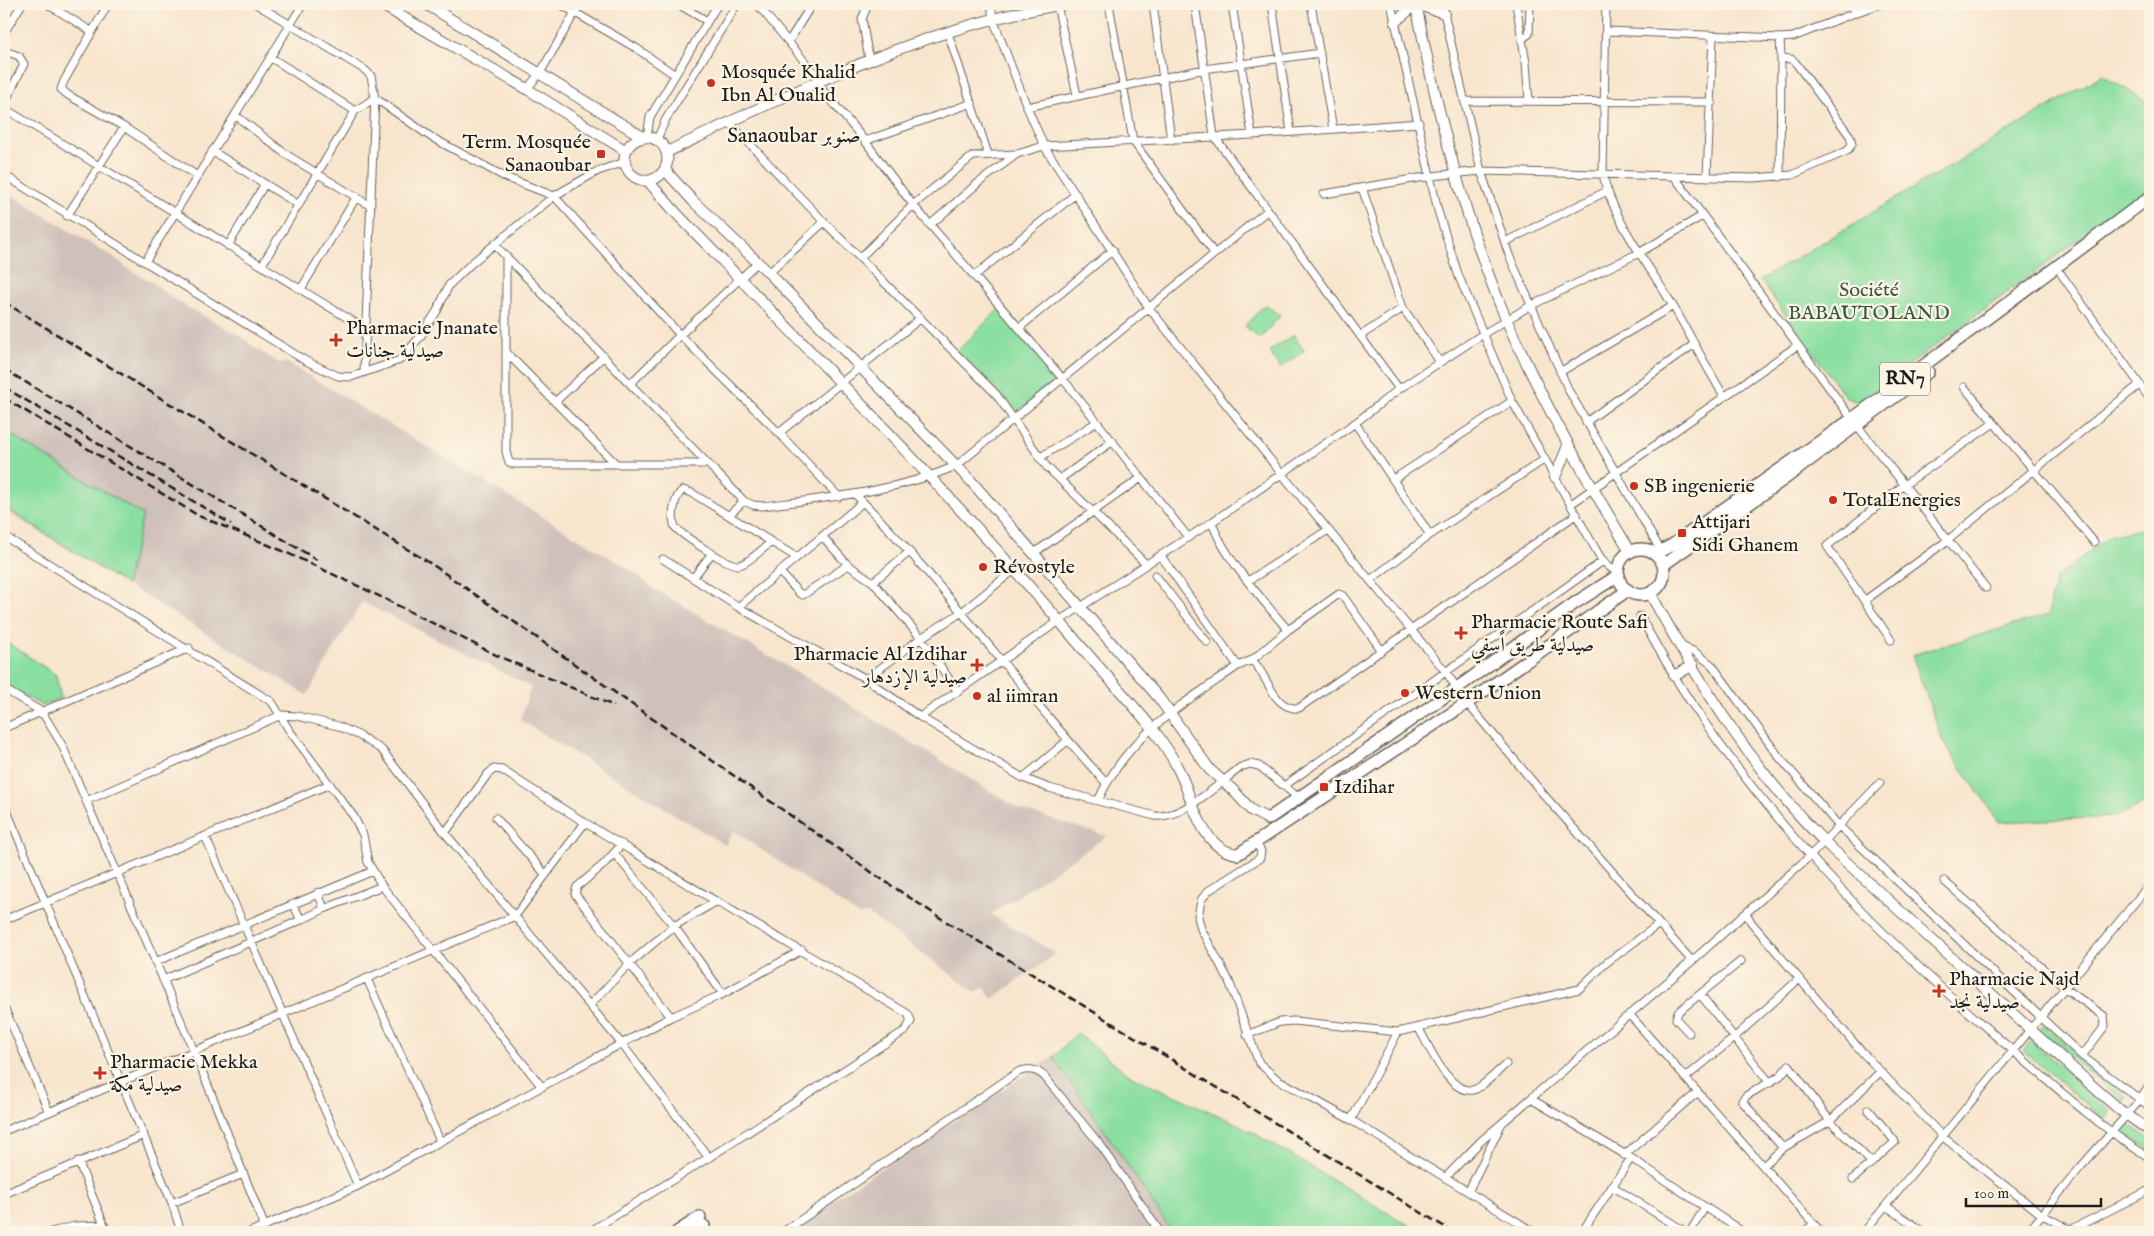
<svg xmlns="http://www.w3.org/2000/svg" width="2154" height="1236" font-family="'IM FELL English',Amiri,serif">
<style>
.industrial{fill:#cfc1ba}
.green{fill:#89dea0;stroke:#527d5e}
.lines{fill:none;stroke-linecap:round;stroke-linejoin:round}
.street-casing{stroke:#69625a;stroke-width:9}
.secondary-casing{stroke:#69625a;stroke-width:12}
.primary-casing{stroke:#69625a;stroke-width:14}
.street{stroke:#fff;stroke-width:7}
.secondary{stroke:#fff;stroke-width:10}
.primary{stroke:#fff;stroke-width:11}
.rail{stroke:#1c1c1c;stroke-width:2.5;stroke-dasharray:8 4;stroke-linecap:butt}
.poi-dot{fill:#c8321e;stroke:#fcf5e5;stroke-width:2}
.labels{text-anchor:middle;dominant-baseline:central;stroke-width:4.5;stroke-linejoin:round;paint-order:stroke}
.shield{fill:#fcf5e5;stroke:#5f5d58;stroke-width:1}
.shield-label{font-size:19px;font-weight:bold;fill:#1c1c1c}
.poi-label{font-size:20px;fill:#1c1c1c;stroke:#fcf5e5;text-anchor:start}
.park-label{font-size:20px;fill:#3d5644;stroke:#fcf5e5}
.neighbourhood-label{font-size:21px;fill:#1c1c1c;stroke:#fcf5e5}
</style>
<rect width="100%" height="100%" fill="#fcf5e5"/>
<filter id="ink" filterUnits="userSpaceOnUse"><feTurbulence type="fractalNoise" baseFrequency=".02" numOctaves="2"/><feDisplacementMap in="SourceGraphic" scale="10" xChannelSelector="R" yChannelSelector="G"/><feConvolveMatrix kernelMatrix="1 2 1 2 8 2 1 2 1" color-interpolation-filters="sRGB"/></filter>
<filter id="wash" filterUnits="userSpaceOnUse"><feTurbulence type="fractalNoise" baseFrequency=".0096" numOctaves="4" result="noise"/><feDisplacementMap in="SourceGraphic" scale="20" xChannelSelector="R" yChannelSelector="G"/><feGaussianBlur stdDeviation="1.12" result="paint"/><feColorMatrix in="noise" values="0 0 0 0 0 0 0 0 0 0 0 0 0 0 0 0 0 1.4 0 .05"/><feComposite in="paint" operator="in"/></filter>
<g filter="url(#wash)">
<rect width="100%" height="100%" fill="#f8e5ce"/>
<path class="industrial" d="M4 191 121 262 125 267 155 284 173 299 244 338 253 347 281 364 286 362 513 499 634 572 654 589 805 677 1021 810 1107 836 991 914 1056 954 992 999 985 987 975 992 868 914 858 915 734 831 725 845 520 720 531 687 397 619 362 602 307 695 4 510Z
M1053 1057 1109 1137 1172 1232H783Z"/>
<path class="green" d="M2102 75 2150 103V187L1859 402 1846 398 1760 280Z
M1265 304 1280 316 1260 339 1245 326Z
M999 309 1060 381 1018 411 957 351Z
M1294 335 1304 351 1280 368 1269 351Z
M4 431 143 515 126 585 4 507Z
M2150 527V800L2116 817 1999 822 1943 742 1912 655 2048 615 2056 578 2109 536Z
M4 640 56 675 61 698 42 706 4 683Z
M2043 1024 2127 1097 2124 1102 2038 1029Z
M1077 1033 1129 1075 1240 1125 1420 1232H1172L1109 1137 1053 1057Z
M2031 1041 2111 1111 2105 1120 2024 1052Z
M2127 1123 2150 1138V1150L2120 1131Z"/>
</g>
<g filter="url(#ink)">
<g class="lines">
<defs>
<path id="street" d="M47 4 91 31
M108 4 64 81 61 89 68 95 124 127 197 176
M256 4 365 70 371 76 375 98 364 372
M560 4 636 48 675 75
M678 4 707 21
M757 4 820 80
M868 4 862 19 869 59
M991 4 993 19 1027 107 1044 146 1149 308 1281 473 1446 672 1467 703 1544 795 1692 961
M1109 4 1133 141 1214 253
M1153 4 1171 140
M1195 4 1214 136 1399 389
M1232 4 1252 135
M1272 4 1291 132
M1311 4 1333 129
M1391 4 1438 211 1459 277 1512 401 1600 557 1608 566 1618 573
M1442 4 1481 171 1509 255 1569 391 1661 551
M1516 4 1526 63 1529 101
M1606 4 1603 175C1614 222 1649 265 1673 306 1691 336 1706 367 1724 396
M1850 4 1857 12 1881 4
M1057 5 1077 95
M1606 31 1780 38 1793 37 1857 12
M4 33 22 4
M948 33 988 154
M1522 39 1529 34 1530 4
M789 41 812 4
M4 51 19 56 24 64 4 104
M270 57 355 111
M815 81 865 141 913 205 1063 379 1188 537
M527 89 540 73 580 4
M1464 101 1712 102
M1027 107 1204 69 1320 53
M4 108 367 330
M235 115 287 155 369 205
M729 122 824 222 996 394 1046 466 1146 564
M647 137 650 117 718 4
M657 139 666 119 737 4
M865 141 972 103
M212 151 299 205
M4 175 306 361 338 376 351 377 400 360 420 337 437 311 449 285 473 262 554 196 598 171 625 162
M1674 176 1852 419 1986 588
M1707 177 1713 37
M1780 177 1781 58
M1362 188 1403 308 1440 362
M1324 194 1431 176 1481 171 1753 178 1792 175 1847 151 1852 144 1850 136 1795 62 1791 59 1781 58 1780 38
M67 216 124 127
M930 225 977 184 1017 154
M1505 242 1607 191
M495 245 744 501 753 505 762 506C827 498 895 492 956 466L1268 210
M228 246 264 185
M861 257 913 205 973 156 1017 154 1044 146 1252 135 1419 123
M506 258V452L509 462 513 464H708
M145 262 303 4
M262 265 355 111 375 98 431 137 505 177 554 196 680 335 779 433 839 497
M769 273 824 222
M2061 274 2150 399
M974 276 1076 194
M301 289 357 196
M1019 328 1113 250
M1360 336 1403 308
M506 352 616 464
M1560 372 1673 306
M631 383 680 335 758 262
M1964 387 2094 542
M555 402 604 356
M1586 422 1693 345
M1355 423 1430 535
M779 433 921 318
M1039 458 1097 422
M1060 479 1113 441
M1394 479 1512 401
M855 494C945 584 1020 689 1106 783
M1571 504 1798 345
M729 515 744 501
M1212 522C1222 555 1265 603 1288 630
M4 536 272 702 289 730 354 817 363 835 368 862 382 886 542 1087
M823 537 848 565 873 582 921 638 958 692
M771 542C764 548 747 564 739 565 728 566 683 536 675 527 671 517 674 496 683 490L692 493 796 557
M1034 553 1141 478
M1161 556 1238 666
M663 559 738 607 866 679 920 717 1023 778 1049 788 1155 816C1183 819 1219 783 1241 767L1250 764 1259 766 1300 799
M779 571 799 593 803 595 848 565
M1155 575 1207 642
M693 578 712 553
M1370 580 1430 535 1545 459
M1248 581 1328 530
M873 582 908 553
M1864 601 1948 540 2139 385
M738 607 863 502
M1640 616C1657 647 1674 678 1694 707 1780 835 1888 944 2005 1044 2052 1084 2098 1126 2150 1158
M1891 640 1827 546 1904 485 1994 423
M1681 646 1695 652 1712 665 1780 758 1838 825 2082 1056 2150 1107
M1252 660C1267 673 1273 711 1299 708L1577 514
M866 679 921 638 962 612 1014 570
M4 689 42 712 62 745 194 1051 265 1227
M920 717 1059 621 1212 522 1355 423 1399 389 1483 334 1530 306 1639 253 1702 216
M4 728 189 648
M1023 778 1067 741
M1284 786 1603 561
M86 801 281 715 297 716 338 726 360 736 382 750 445 833 621 1043 709 1158
M1098 801C1127 735 1182 705 1238 666L1252 660 1288 630 1339 594 1343 596 1382 651
M4 804 172 1203 181 1232
M496 818 546 875
M445 833 488 774 494 769 502 770C634 856 772 933 908 1014L911 1021 906 1030 716 1153 589 1232
M205 836 358 1186
M1256 843 1261 851 1260 858 1208 891 1201 900 1198 917 1201 929 1229 981 1259 1063 1277 1079 1351 1120 1534 1232
M622 844 603 865 577 887 575 894 671 1017
M614 853 674 926 723 994
M1944 881 2065 988 2104 1016 2105 1026 2082 1056
M324 909 382 886
M1746 913 1751 922 1861 1051 1943 1137 2041 1214 2074 1232
M4 920 330 784
M301 920 324 909 318 892
M155 962 373 871
M367 979 440 1141
M163 980 301 920 293 904
M1700 994 1770 1083
M590 1005 629 964 674 926 717 901
M4 1007 49 1112
M1629 1014 1821 1232
M1419 1029C1429 1046 1451 1099 1476 1089 1486 1084 1497 1072 1506 1064
M1689 1033 1676 1019 1678 1012 1741 961
M1247 1035 1280 1022 1294 1021 1398 1032
M1685 1078 1735 1037 1799 979
M1531 1099 1631 1158 1743 1232
M1351 1120 1398 1032 1579 989 1606 963 1659 924
M4 1131 515 916 584 824
M1783 1148 1742 1101 1746 1096 1780 1076 1789 1065 1830 1121 1872 1163
M1624 1155 1698 1092
M78 1161 107 1232
M1763 1166 1783 1148 1830 1121 1880 1072
M1445 1178 1481 1141 1692 961 1810 856 1880 783
M1853 1179 1895 1142 1894 1140 1868 1109
M1612 1186 1686 1232
M1468 1192 1501 1125
M4 1194 144 1135
M172 1203 243 1174
M1886 1206 1924 1232
M2070 1230 2150 1190
M51 1232 75 1226 104 1225
M250 1232 358 1186 671 1017 723 994 802 950
M783 1232 1018 1072C1027 1068 1036 1069 1044 1076L1102 1147 1160 1232
M1582 1232 1631 1158
M1690 1232 1705 1207
M1804 1232 1814 1224
M1864 1232 2150 884
M2028 1232 2079 1169 2140 1100 2150 1085"/>
<path id="secondary" d="M380 4 527 89 626 151
M426 4 643 137
M1416 4C1437 111 1464 220 1507 321 1542 401 1585 477 1630 551
M1416 4 1444 13
M1395 22 1416 4
M667 152C795 91 923 27 1064 4
M665 170 694 202 769 273 971 481 1159 698 1210 770 1234 791 1251 810 1268 819
M648 181C675 175 673 140 647 137 616 140 618 179 648 181L677 214C811 352 947 489 1072 636 1098 667 1126 696 1151 727 1163 742 1173 757 1181 775 1193 801 1202 851 1238 854
M1555 477 1568 446
M1650 593C1700 684 1757 778 1833 850L2088 1082 2120 1110 2150 1131
M1674 676 1693 665"/>
<path id="primary" d="M1618 572a23 23 0 1 1 46 0a23 23 0 1 1-46 0Z
M1655 554 1672 545 1852 419 2150 197
M1663 565 1787 477 1928 372
M1268 819 1457 688 1575 603 1619 575
M1238 854 1467 703 1628 590
M677 1232 700 1217
M695 1232 704 1226"/>
</defs>
<use href="#street" class="street-casing"/>
<use href="#secondary" class="secondary-casing"/>
<use href="#primary" class="primary-casing"/>
<use href="#street" class="street"/>
<use href="#secondary" class="secondary"/>
<use href="#primary" class="primary"/>
<path class="rail" d="M4 302 433 565 877 876 942 919 1453 1232
M4 369 317 560
M4 387 231 524
M4 398 199 516 283 551 373 593 498 656 614 706"/>
</g>
</g>
<g class="poi-dot">
<circle cx="711" cy="83" r="5"/>
<rect x="596" y="149" width="10" height="10" rx="2.5"/>
<path d="M333.5 332.5h5v5h5v5h-5v5h-5v-5h-5v-5h5z"/>
<circle cx="1634" cy="486" r="5"/>
<circle cx="1833" cy="500" r="5"/>
<rect x="1677" y="528" width="10" height="10" rx="2.5"/>
<circle cx="983" cy="567" r="5"/>
<path d="M1458.5 625.5h5v5h5v5h-5v5h-5v-5h-5v-5h5z"/>
<path d="M974.5 657.5h5v5h5v5h-5v5h-5v-5h-5v-5h5z"/>
<circle cx="1405" cy="693" r="5"/>
<circle cx="977" cy="696" r="5"/>
<rect x="1319" y="782" width="10" height="10" rx="2.5"/>
<path d="M1936.5 983.5h5v5h5v5h-5v5h-5v-5h-5v-5h5z"/>
<path d="M97.5 1065.5h5v5h5v5h-5v5h-5v-5h-5v-5h5z"/>
</g>
<g class="labels">
<rect class="shield" x="1880" y="362.5" width="50" height="33" rx="4"/>
<g class="shield-label">
<text x="1905" y="379">RN7</text>
</g>
<g class="poi-label">
<text x="721" y="72">Mosquée Khalid<tspan x="721" dy="23">Ibn Al Oualid</tspan></text>
<text x="591" y="142" text-anchor="end">Term. Mosquée<tspan x="591" dy="23">Sanaoubar</tspan></text>
<text x="346" y="328">Pharmacie Jnanate<tspan x="346" dy="23">صيدلية جنانات</tspan></text>
<text x="1644" y="486">SB ingenierie</text>
<text x="1843" y="500">TotalEnergies</text>
<text x="1692" y="522">Attijari<tspan x="1692" dy="23">Sidi Ghanem</tspan></text>
<text x="993" y="567">Révostyle</text>
<text x="1471" y="622">Pharmacie Route Safi<tspan x="1471" dy="23">صيدلية طريق اًسفي</tspan></text>
<text x="967" y="654" text-anchor="end">Pharmacie Al Izdihar<tspan x="967" dy="23">صيدلية الإزدهار</tspan></text>
<text x="1415" y="693">Western Union</text>
<text x="987" y="696">al iimran</text>
<text x="1334" y="787">Izdihar</text>
<text x="1949" y="979">Pharmacie Najd<tspan x="1949" dy="23">صيدلية نجد</tspan></text>
<text x="110" y="1062">Pharmacie Mekka<tspan x="110" dy="23">صيدلية مكة</tspan></text>
</g>
<g class="park-label">
<text x="1869" y="290">Société<tspan x="1869" dy="23">BABAUTOLAND</tspan></text>
</g>
<g class="neighbourhood-label">
<text x="794" y="136">Sanaoubar صنوبر</text>
</g>
</g>
<rect width="2154" height="1236" fill="none" stroke="#fcf5e5" stroke-width="20"/>
<path d="M1966 1198v8h135v-8" fill="none" stroke="#1c1c1c" stroke-width="2.5"/>
<text x="1974" y="1198" font-size="15" fill="#1c1c1c" stroke="#fcf5e5" stroke-width="4" paint-order="stroke">100 m</text>
</svg>
